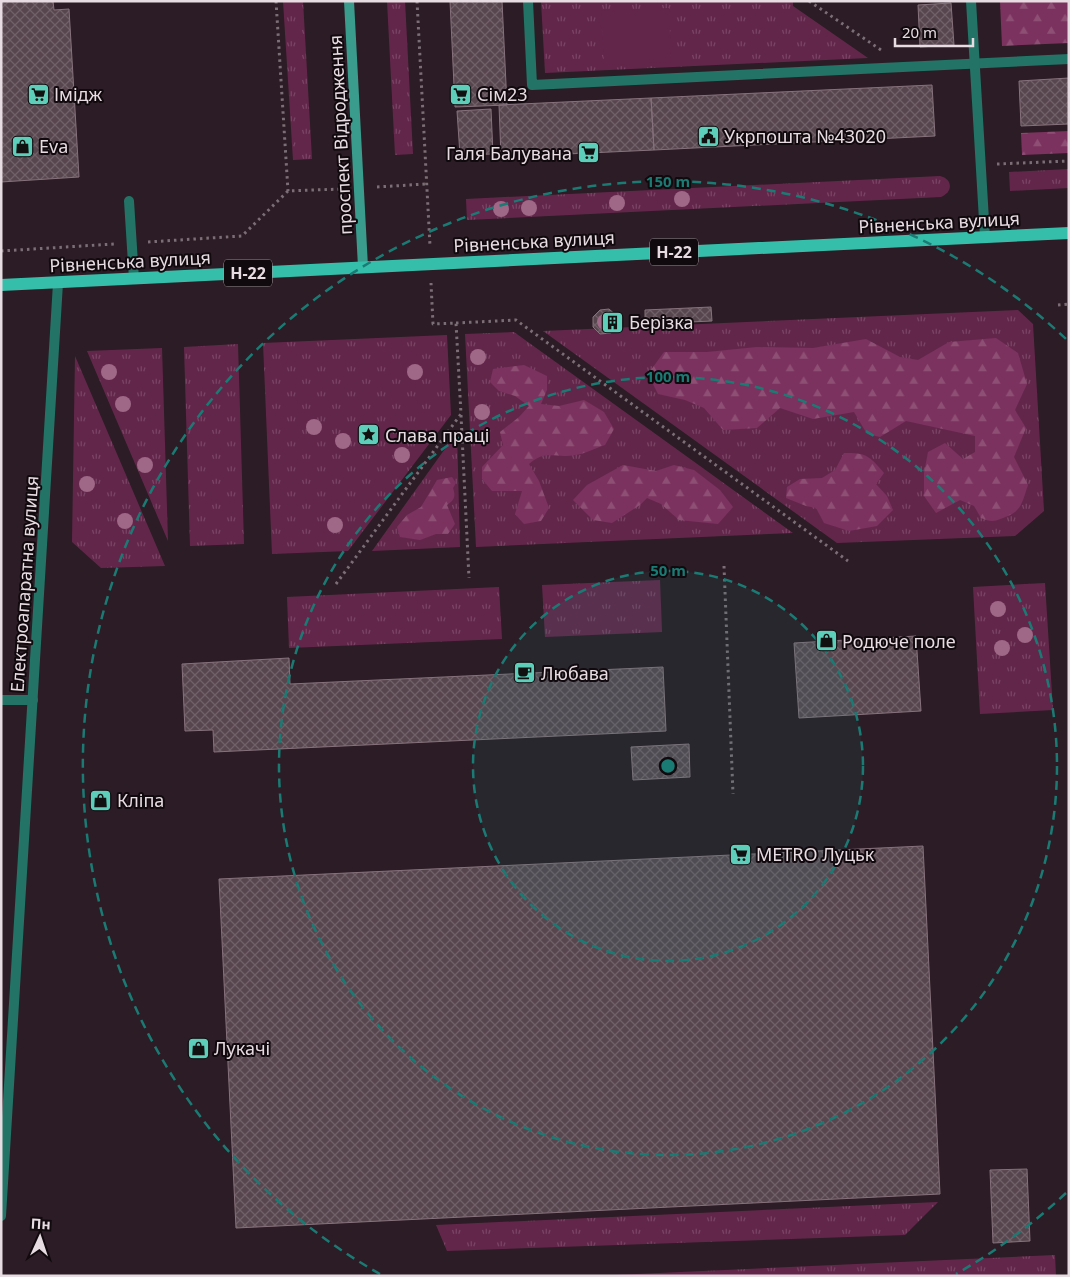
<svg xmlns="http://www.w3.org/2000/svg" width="1070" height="1277" font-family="'Noto Sans',sans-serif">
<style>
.grass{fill:url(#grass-tufts)}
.forest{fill:url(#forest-firs)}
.park{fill:#63264b}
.building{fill:url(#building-cross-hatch);stroke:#86727c;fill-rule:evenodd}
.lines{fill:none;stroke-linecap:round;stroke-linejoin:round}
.path{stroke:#7c6e76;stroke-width:3;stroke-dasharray:2.5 4;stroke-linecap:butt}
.lane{stroke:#237366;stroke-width:10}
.street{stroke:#237366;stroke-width:10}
.secondary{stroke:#399c8c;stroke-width:10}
.primary{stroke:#35bfaa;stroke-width:12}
.tree{fill:#9e6886}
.ring{fill:none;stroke:#1a7b74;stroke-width:2.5;stroke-dasharray:9 6}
.labels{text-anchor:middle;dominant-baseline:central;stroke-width:4;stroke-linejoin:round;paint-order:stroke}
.shield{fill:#10090d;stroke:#a69da2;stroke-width:1}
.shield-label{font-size:16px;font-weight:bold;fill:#e7dce2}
.poi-label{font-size:18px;fill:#e7dce2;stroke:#10090d;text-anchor:start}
.street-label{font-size:18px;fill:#e7dce2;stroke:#10090d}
.centre{fill:#1a7b74;stroke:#10090d;stroke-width:2.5}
.ring-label{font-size:15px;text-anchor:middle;font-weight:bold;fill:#1a7b74;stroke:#10090d;stroke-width:4;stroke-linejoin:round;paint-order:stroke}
</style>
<defs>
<pattern id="grass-tufts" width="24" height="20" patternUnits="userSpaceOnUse" patternTransform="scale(1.25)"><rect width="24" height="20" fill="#63264b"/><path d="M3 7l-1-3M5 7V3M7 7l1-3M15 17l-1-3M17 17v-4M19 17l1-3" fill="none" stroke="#794565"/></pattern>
<pattern id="forest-firs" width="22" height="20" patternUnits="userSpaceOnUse" patternTransform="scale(1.25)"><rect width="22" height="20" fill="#7b325e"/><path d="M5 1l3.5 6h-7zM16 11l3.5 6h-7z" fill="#8e4f75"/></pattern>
<pattern id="building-cross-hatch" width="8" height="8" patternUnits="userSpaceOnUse" patternTransform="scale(1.25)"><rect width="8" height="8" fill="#58464f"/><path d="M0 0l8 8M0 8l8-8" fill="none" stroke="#706068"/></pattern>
</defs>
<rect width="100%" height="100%" fill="#2c1c25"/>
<path class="grass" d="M283 1H303L312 159 293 160Z
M387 1H405L413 154 395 155Z
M541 1H793V6L868 58 545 73Z
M1069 169V188L1010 191 1009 172Z
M940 176C953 179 953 192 941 197L467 220 466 199Z
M1018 310 1033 324 1044 511 1015 536 837 543 543 331Z
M514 332 793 533 476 547 465 334Z
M447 335 451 415 348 551 272 554 263 343Z
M238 344 244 544 190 546 184 347Z
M162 348 168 541 87 351Z
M75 356 165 566 101 568 72 542Z
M457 432 460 547 372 551Z
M660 580 662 632 545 637 542 585Z
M1045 583 1053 710 980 714 973 587Z
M499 587 502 639 289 648 287 597Z
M938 1202 905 1235 447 1251 436 1225Z
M1055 1255 1056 1276H593Z"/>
<path class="forest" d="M1000 1H1069V43L1002 46Z
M1069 131V153L1022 155 1021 133Z
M996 338 1018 353 1027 384 1015 410 1026 428 1014 457 1028 485C1022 502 1022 512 1003 518 993 522 991 522 981 518L974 506 960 500 936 513 924 496V473L928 452 945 443 963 459 975 452V436L906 421 880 437 867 434 854 412 813 419 780 408 757 428 723 430 704 408 685 400 658 394 648 374 664 352H707L757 347 813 348 866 339 900 357 918 360 949 342Z
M524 365 547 376V390L541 404 559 406 584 400 604 412 614 429 605 445C595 448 585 454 575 455 556 459 546 449 529 464L539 481 549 508 541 521 524 524 515 514 522 491H492L482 479V467L503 445 500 432 519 417 529 406 515 396 499 391 490 382 493 369Z
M844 453C866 453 869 455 884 473L876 484 887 496 893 510 877 526 849 531 824 523 816 508 806 506 786 498 787 487 800 479 822 478 835 470Z
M623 465 656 471 674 465 694 470 720 490 733 507 718 524 679 520 661 504 647 498 640 505 612 523 593 520 573 500 587 485Z
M452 477 456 483 453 488C456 497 454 500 447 505L455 524 448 534H436L420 540 400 537 397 527 407 515 421 507 437 480Z"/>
<path class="park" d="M669 8 671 62 604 65 601 11Z"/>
<path class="building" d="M1 1H53L54 10 69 9 79 177 1 182Z
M450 1H502L507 105 455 107Z
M951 3 954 45 920 47 918 5Z
M1069 78V124L1021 126 1019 81Z
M932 85 935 136 654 150 651 98Z
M651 98 654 150 501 157 499 105Z
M491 109 493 154 460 155 457 111Z
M711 307 712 321 645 324V310Z
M609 309 617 316V326L611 333 600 334 593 327V317L600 310ZM603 318 609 320V323L606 325 603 326 601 323Z
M916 636 921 711 799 718 794 643Z
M289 658 290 684 663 667 666 731 214 752 213 730 185 731 182 664Z
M689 744 690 777 633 780 631 747Z
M923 846 940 1194 236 1228 219 879Z
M1027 1169 1030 1241 993 1243 990 1170Z"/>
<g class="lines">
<path class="path" d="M276 1 288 191
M417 1 430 246
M809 1 881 50
M997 164 1069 161
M377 187 426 184
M148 242 242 236 288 191 341 189
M1 251 114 244
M1058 305 1069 304
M456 323 516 320 848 561
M461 415 469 578
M724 566 733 794
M336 584 461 414 456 323 433 324 431 283"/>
<path class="lane" d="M528 1 532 85 1069 59
M129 201 134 279
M1 700H33"/>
<path class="street" d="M971 1 985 237
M1 1216 58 283"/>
<path class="secondary" d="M349 1 363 267"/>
<path class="primary" d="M1 285 1069 233"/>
</g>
<g class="tree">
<circle cx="682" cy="199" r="8"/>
<circle cx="617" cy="203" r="8"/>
<circle cx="529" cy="208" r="8"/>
<circle cx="501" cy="209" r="8"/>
<circle cx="605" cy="322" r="8"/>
<circle cx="478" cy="357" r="8"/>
<circle cx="109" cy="372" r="8"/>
<circle cx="415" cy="372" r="8"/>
<circle cx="123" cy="404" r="8"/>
<circle cx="482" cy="412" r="8"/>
<circle cx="314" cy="427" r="8"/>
<circle cx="343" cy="441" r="8"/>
<circle cx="402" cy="455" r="8"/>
<circle cx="145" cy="465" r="8"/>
<circle cx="87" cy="484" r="8"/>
<circle cx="125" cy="521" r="8"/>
<circle cx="335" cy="525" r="8"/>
<circle cx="998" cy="609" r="8"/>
<circle cx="1025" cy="635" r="8"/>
<circle cx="1002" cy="648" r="8"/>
</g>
<circle cx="668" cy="766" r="195" fill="#1a7b74" fill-opacity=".12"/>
<g class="ring">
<circle cx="668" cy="766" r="195"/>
<circle cx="668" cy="766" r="389"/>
<path d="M1066 1193A584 584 0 0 1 956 1274M380 1274A584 584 0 1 1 1066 339"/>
</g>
<defs>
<symbol id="supermarket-square" viewBox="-11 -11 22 22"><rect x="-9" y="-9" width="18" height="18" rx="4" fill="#5cceba" stroke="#10090d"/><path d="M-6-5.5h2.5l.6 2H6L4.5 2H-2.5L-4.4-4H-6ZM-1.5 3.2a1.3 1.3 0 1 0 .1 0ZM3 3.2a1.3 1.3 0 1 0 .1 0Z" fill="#111"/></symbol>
<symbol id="civic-square" viewBox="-11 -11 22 22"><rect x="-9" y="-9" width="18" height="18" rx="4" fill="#5cceba" stroke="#10090d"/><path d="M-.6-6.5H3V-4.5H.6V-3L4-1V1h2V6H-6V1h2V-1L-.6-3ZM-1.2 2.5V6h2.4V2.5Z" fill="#111"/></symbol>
<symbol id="shop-square" viewBox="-11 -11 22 22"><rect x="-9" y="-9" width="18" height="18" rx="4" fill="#5cceba" stroke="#10090d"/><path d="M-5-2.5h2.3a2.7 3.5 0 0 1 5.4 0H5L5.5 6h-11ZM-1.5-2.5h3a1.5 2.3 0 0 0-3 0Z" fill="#111"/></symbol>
<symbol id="building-square" viewBox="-11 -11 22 22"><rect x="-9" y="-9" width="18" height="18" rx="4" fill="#5cceba" stroke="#10090d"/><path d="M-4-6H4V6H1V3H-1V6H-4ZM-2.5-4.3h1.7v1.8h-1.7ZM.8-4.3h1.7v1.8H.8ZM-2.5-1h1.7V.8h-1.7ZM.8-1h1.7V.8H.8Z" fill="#111"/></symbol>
<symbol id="sight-square" viewBox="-11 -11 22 22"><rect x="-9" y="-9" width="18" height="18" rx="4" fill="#5cceba" stroke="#10090d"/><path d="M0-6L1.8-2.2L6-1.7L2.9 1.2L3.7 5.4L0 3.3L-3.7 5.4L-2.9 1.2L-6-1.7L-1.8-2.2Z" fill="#111"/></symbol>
<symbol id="cafe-square" viewBox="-11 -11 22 22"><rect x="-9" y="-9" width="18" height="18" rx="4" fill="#5cceba" stroke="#10090d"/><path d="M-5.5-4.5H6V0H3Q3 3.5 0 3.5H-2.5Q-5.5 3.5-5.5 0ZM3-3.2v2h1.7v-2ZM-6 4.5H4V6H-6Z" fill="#111"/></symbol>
</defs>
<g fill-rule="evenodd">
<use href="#supermarket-square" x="26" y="82" width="25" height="25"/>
<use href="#supermarket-square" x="448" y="82" width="25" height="25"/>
<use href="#civic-square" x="696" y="124" width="25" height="25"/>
<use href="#shop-square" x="10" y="134" width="25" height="25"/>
<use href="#supermarket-square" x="576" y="140" width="25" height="25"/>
<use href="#building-square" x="600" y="310" width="25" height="25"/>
<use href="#sight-square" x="356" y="422" width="25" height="25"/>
<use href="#shop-square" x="814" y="628" width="25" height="25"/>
<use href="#cafe-square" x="512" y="660" width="25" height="25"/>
<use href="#shop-square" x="88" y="788" width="25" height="25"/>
<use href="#supermarket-square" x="728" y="842" width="25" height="25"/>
<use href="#shop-square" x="186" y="1036" width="25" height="25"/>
</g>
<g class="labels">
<g class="shield">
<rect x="650" y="238.5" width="48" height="27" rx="4"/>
<rect x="224" y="259.5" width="48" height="27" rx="4"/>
</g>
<g class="shield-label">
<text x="674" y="252">Н-22</text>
<text x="248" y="273">Н-22</text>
</g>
<g class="poi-label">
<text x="54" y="94">Імідж</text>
<text x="477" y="94">Сім23</text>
<text x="724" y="136">Укрпошта №43020</text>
<text x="39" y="146">Eva</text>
<text x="572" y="153" text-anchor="end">Галя Балувана</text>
<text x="629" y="322">Берізка</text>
<text x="385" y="435">Слава праці</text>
<text x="842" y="641">Родюче поле</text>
<text x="541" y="673">Любава</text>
<text x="117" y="800">Кліпа</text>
<text x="756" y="854">METRO Луцьк</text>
<text x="214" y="1048">Лукачі</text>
</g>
<g class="street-label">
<text transform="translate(340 135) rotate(-93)">проспект Відродження</text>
<text transform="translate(939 222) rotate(-3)">Рівненська вулиця</text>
<text transform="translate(534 241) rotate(-3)">Рівненська вулиця</text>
<text transform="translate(130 261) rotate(-3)">Рівненська вулиця</text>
<text transform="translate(24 584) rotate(-86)">Електроапаратна вулиця</text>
</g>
</g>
<circle cx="668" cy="766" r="8" class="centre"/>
<g class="ring-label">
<text x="668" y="187">150 m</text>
<text x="668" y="382">100 m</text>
<text x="668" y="576">50 m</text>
</g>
<rect width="1070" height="1277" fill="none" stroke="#e7dce2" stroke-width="5"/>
<g transform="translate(40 1237) rotate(3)" stroke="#10090d" stroke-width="4" paint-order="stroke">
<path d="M0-4L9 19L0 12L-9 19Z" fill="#e7dce2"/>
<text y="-8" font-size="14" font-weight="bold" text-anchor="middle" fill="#e7dce2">Пн</text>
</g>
<path d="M895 38v8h78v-8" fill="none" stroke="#e7dce2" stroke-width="2.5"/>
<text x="902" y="38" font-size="15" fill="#e7dce2" stroke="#10090d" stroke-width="4" paint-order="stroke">20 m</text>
</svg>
